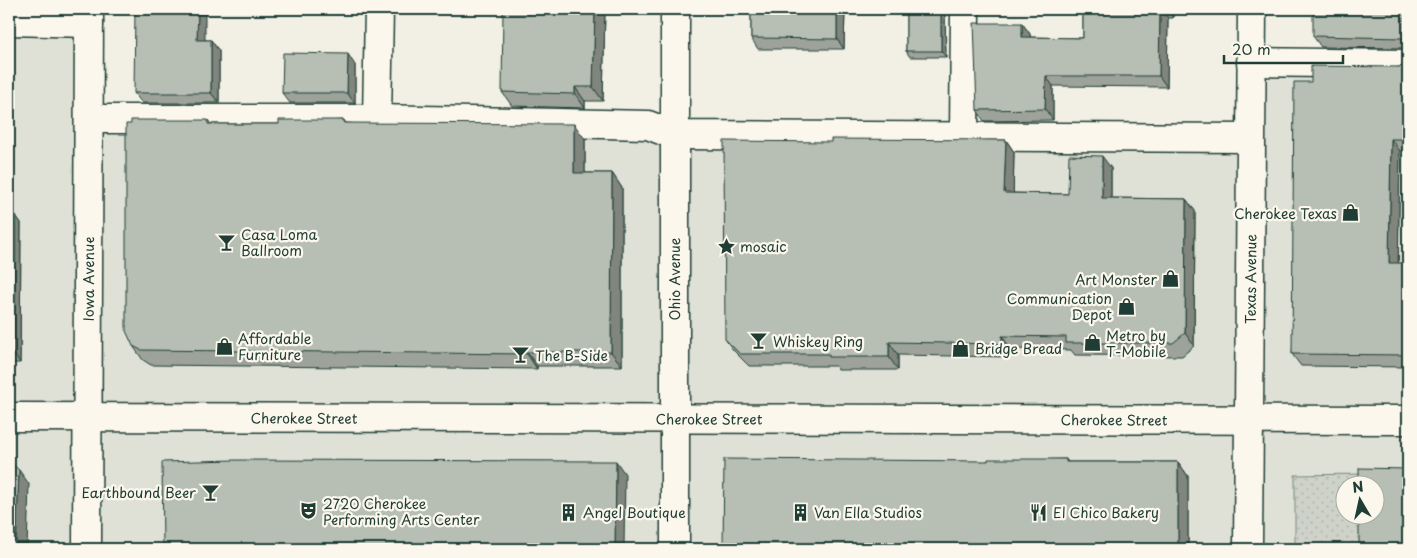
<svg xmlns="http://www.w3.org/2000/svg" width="1417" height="558" font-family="'Playpen Sans',sans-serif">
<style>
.built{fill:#e0e1d6;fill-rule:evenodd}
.grass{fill:url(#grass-dots);stroke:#77887e}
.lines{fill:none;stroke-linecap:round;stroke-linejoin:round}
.minor-casing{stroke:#1f3d34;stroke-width:31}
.minor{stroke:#fbf7ec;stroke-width:28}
.wall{fill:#9da39a;stroke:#1f3d34}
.shaded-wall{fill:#80857d;stroke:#1f3d34}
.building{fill:#b7beb3;stroke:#1f3d34}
.labels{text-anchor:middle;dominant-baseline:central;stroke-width:4.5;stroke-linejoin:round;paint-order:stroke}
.poi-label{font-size:14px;fill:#1f3d34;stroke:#fbf7ec;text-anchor:start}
.street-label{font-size:14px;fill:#1f3d34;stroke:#fbf7ec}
</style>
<defs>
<pattern id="grass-dots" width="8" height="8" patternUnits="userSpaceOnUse" patternTransform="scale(1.25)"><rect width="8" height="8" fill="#cfd2c8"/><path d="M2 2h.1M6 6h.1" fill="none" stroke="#b1b5ac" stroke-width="1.8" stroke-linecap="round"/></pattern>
</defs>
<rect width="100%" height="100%" fill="#f2f0e5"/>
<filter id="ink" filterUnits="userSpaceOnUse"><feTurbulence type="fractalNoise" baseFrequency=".02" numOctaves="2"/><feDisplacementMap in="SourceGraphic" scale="10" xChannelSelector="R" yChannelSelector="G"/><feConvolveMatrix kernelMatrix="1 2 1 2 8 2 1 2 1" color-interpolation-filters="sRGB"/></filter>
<g filter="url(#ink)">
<path class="built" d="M9 9H89V119L1250 138 1251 62 1408 64V549H9ZM1344 486H1374V516H1344Z"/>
<path class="grass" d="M1363 474V485L1344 486V516H1363V549H1295V475Z"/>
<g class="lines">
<defs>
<g id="minor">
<path d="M9 21 89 23"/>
<path d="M1251 62 1408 64"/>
<path d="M89 119H377L648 125 674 135 1250 138"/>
<path d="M377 119 379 9"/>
<path d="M964 136 965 9"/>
<path id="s1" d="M9 417 1408 420"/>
<path id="s2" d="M87 549 89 9"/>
<path d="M675 549V9"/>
<path id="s3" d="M1248 549 1252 9"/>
</g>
</defs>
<use href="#minor" class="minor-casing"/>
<use href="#minor" class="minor"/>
</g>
<path class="wall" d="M605 9 603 101H585V108L512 106 502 92Z
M751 9H845L844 49H758L751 38Z
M906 9H942L945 14 946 57H910L906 51Z
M1083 9H1174L1173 18H1168L1167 87 1053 86V120L984 121 977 110 1022 23 1030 34V37L1083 38Z
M1408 9V48L1321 47 1313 36Z
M205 40H211L219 51V103H142L134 93Z
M1408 63V152L1400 151 1398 263H1408V367L1301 366 1292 354 1311 82 1399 67 1407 65Z
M355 65V103H290L282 93Z
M208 120 211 124H279L344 120 346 123 585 139V173H612L622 188V366H537V369L151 365 143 360 133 346Z
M1006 140 1014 152 1013 193 1068 194 1111 168V198L1186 199 1195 211 1194 346 1182 356 1075 355 1071 350 1011 349V357L898 355V370H838L836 366H749L734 351 725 339 831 142Z
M9 207H10L21 223 20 363H9Z
M1066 459 1068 462H1178L1188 476V549H723L988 461Z"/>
<path class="shaded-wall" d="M198 9H205V51L197 40Z
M595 9H605L603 101 593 87Z
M837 9H845L844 49 837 39Z
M941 9 945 14 946 57 941 51Z
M1160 9H1161L1168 18 1167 87 1159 76Z
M1167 9H1174L1173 18Z
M1022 23 1030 34V48L1022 37Z
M211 40 219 51V103L211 93Z
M348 54 355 65V103L347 93Z
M1046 76 1053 86V120L1045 109Z
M575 87 585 101V108L575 94Z
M574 124 585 139V188L574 173Z
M1391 139 1400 151 1398 276 1389 263Z
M1006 140 1014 152 1013 206 1004 193Z
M1102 156 1111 168V210L1102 198Z
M612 173 622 188V366L611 352Z
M1186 199 1195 211 1194 346 1185 333Z
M10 207 21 223 20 363 9 347Z
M1002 336 1011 349V357L1002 344Z
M889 342 898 355V370L889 357Z
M527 352 537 366V369L527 354Z
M616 461 625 474 624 549H615Z
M1178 462 1188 476V549H1178Z
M19 470 29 484 27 549H16Z"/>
<path class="building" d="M135 9H198L197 40H211V93H134Z
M503 9H595L593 87H575V94L502 92Z
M751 9H837V39L751 38Z
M906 9H941V51H906Z
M1083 9H1160L1159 76H1046L1045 109 977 110 974 23H1022V37L1083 38Z
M1313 9H1408V40L1401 38 1313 36Z
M283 53 348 54 347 93H282Z
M1408 63V139H1391L1389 263H1408V355L1292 354 1294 82H1311V66L1399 67 1407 65Z
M131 120H208V124H279V120H344V123L574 124V173H612L611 352H527V354L141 350 133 346 126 331V124H131Z
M831 139 1006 140 1004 193 1068 194 1069 155 1102 156V198L1186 199 1185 333 1173 343H1066V337L1002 336V344L889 342V357H829V354H740L725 339 724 141 831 142Z
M9 207H10L9 347Z
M724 459 988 461V459H1066V462H1178V549L884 548V549H723Z
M234 460 616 461 615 549H163L162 462Z
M9 461 19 470 16 549H9Z
M1359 468 1408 469V549H1359V516H1374V486H1359Z"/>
</g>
<defs>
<symbol id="shop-bare" viewBox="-9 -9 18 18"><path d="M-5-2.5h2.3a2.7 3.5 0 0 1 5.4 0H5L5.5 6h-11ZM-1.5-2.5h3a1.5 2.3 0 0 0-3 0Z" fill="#1f3d34" stroke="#fbf7ec" stroke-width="2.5" paint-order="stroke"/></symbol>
<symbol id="bar-bare" viewBox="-9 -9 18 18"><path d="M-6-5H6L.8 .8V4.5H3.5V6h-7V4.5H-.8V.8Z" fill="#1f3d34" stroke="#fbf7ec" stroke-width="2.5" paint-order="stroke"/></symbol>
<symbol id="sight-bare" viewBox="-9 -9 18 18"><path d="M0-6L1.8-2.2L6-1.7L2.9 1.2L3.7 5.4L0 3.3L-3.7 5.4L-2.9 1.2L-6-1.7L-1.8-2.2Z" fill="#1f3d34" stroke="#fbf7ec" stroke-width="2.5" paint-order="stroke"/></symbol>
<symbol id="theatre-bare" viewBox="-9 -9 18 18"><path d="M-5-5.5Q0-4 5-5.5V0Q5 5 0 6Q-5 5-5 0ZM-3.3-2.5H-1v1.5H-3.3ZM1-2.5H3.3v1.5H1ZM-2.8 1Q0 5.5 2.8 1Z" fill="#1f3d34" stroke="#fbf7ec" stroke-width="2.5" paint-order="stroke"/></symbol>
<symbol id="building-bare" viewBox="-9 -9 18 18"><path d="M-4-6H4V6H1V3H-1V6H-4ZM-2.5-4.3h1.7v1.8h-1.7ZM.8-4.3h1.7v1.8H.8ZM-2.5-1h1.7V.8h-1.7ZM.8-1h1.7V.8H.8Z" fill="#1f3d34" stroke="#fbf7ec" stroke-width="2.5" paint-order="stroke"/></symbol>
<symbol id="restaurant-bare" viewBox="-9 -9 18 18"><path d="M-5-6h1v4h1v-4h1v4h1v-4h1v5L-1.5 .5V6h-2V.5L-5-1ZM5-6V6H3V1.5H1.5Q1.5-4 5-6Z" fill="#1f3d34" stroke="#fbf7ec" stroke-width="2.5" paint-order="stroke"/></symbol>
</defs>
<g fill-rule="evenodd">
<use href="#shop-bare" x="1338" y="200" width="25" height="25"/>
<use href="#bar-bare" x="214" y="230" width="25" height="25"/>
<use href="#sight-bare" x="714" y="234" width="25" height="25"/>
<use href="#shop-bare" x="1158" y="266" width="25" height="25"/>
<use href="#shop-bare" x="1114" y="294" width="25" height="25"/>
<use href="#bar-bare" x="746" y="328" width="25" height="25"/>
<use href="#shop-bare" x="1080" y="330" width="25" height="25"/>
<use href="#shop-bare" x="212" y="334" width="25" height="25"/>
<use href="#shop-bare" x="948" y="336" width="25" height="25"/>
<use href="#bar-bare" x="508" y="342" width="25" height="25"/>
<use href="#bar-bare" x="198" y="480" width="25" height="25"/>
<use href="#theatre-bare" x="296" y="498" width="25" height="25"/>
<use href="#building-bare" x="556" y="500" width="25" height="25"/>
<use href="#building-bare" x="788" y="500" width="25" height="25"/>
<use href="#restaurant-bare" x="1026" y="500" width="25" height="25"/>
</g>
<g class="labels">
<g class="poi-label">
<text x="1337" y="213" text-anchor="end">Cherokee Texas</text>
<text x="241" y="234">Casa Loma<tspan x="241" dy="16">Ballroom</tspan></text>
<text x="740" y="246">mosaic</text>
<text x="1157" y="279" text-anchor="end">Art Monster</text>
<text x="1112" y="298" text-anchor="end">Communication<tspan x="1112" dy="16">Depot</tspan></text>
<text x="1106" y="335">Metro by<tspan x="1106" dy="16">T-Mobile</tspan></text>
<text x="238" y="338">Affordable<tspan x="238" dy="16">Furniture</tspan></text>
<text x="773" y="341">Whiskey Ring</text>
<text x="975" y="348">Bridge Bread</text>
<text x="535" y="355">The B-Side</text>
<text x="196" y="492" text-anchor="end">Earthbound Beer</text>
<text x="323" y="503">2720 Cherokee<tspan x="323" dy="16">Performing Arts Center</tspan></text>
<text x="583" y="512">Angel Boutique</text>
<text x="814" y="512">Van Ella Studios</text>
<text x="1053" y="512">El Chico Bakery</text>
</g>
<g class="street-label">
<text stroke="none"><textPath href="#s2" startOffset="270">Iowa Avenue</textPath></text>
<text transform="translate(674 279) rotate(-90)">Ohio Avenue</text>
<text stroke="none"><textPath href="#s3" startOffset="270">Texas Avenue</textPath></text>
<text stroke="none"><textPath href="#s1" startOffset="295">Cherokee Street</textPath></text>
<text stroke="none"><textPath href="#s1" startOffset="700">Cherokee Street</textPath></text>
<text stroke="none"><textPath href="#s1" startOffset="1105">Cherokee Street</textPath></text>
</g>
</g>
<rect width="1417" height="558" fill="none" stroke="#fbf7ec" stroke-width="30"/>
<rect x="15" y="15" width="1387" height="528" fill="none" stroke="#1f3d34" stroke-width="2" filter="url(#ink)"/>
<g transform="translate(1360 500) rotate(351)"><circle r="24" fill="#fbf7ec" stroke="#a3ada2"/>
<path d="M0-4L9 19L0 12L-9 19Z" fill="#1f3d34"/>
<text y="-8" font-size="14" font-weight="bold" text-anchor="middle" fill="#1f3d34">N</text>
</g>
<path d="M1224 55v8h119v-8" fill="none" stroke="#1f3d34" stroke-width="2.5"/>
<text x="1232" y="55" font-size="15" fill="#1f3d34" stroke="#fbf7ec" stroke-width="4" paint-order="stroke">20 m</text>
</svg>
